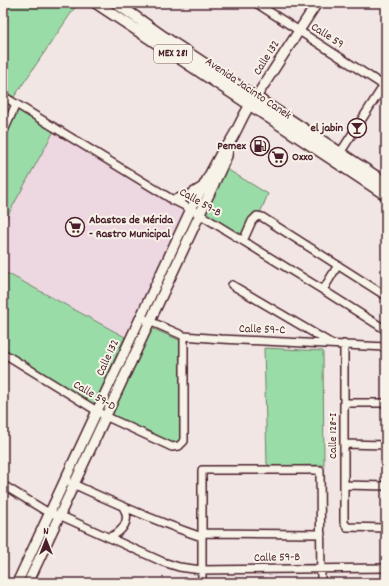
<svg xmlns="http://www.w3.org/2000/svg" width="389" height="586" font-family="Dekko,sans-serif">
<style>
.built{fill:#edd7e1}
.green{fill:#9adca7;stroke:#727e69}
.lines{fill:none;stroke-linecap:round;stroke-linejoin:round}
.street-casing{stroke:#4a1f2b;stroke-width:10}
.secondary-casing{stroke:#4a1f2b;stroke-width:12}
.primary-casing{stroke:#4a1f2b;stroke-width:13}
.street{stroke:#f7f3e8;stroke-width:7}
.secondary{stroke:#f7f3e8;stroke-width:9}
.primary{stroke:#f7f3e8;stroke-width:10}
.labels{text-anchor:middle;dominant-baseline:central;stroke-width:4;stroke-linejoin:round;paint-order:stroke}
.shield{fill:#f7f3e8;stroke:#7e5f64;stroke-width:1}
.shield-label{font-size:11px;font-weight:bold;fill:#4a1f2b}
.street-label{font-size:12px;fill:#4a1f2b;stroke:#f7f3e8}
.poi-label{font-size:12px;font-weight:bold;fill:#4a1f2b;stroke:#f7f3e8;text-anchor:end}
</style>
<rect width="100%" height="100%" fill="#f2e6e5"/>
<filter id="ink" filterUnits="userSpaceOnUse"><feTurbulence type="fractalNoise" baseFrequency=".025" numOctaves="2"/><feDisplacementMap in="SourceGraphic" scale="8" xChannelSelector="R" yChannelSelector="G"/><feConvolveMatrix kernelMatrix="1 2 1 2 8 2 1 2 1" color-interpolation-filters="sRGB"/></filter>
<g filter="url(#ink)">
<path class="built" d="M54 131 186 213 129 339 3 271V224Z"/>
<path class="green" d="M3 3H78L14 97 3 91Z
M15 108 54 131 3 224V133Z
M225 168 268 194 260 213H253L242 238 204 215Z
M3 271 125 337 95 403 93 405 3 352Z
M151 328 184 342V441L172 447 110 415Z
M264 348 323 351 324 465 270 466 267 464Z"/>
<g class="lines">
<defs>
<path id="street" d="M256 3 386 87
M3 96 173 200 191 209 323 290 386 330
M3 133 16 104
M340 153 386 82
M243 241 252 221 257 216 262 217 386 296
M232 285 329 342
M323 290 338 265
M140 317 184 336 221 339 386 347
M344 344V522L347 527 386 528
M3 353 105 416 172 447 179 446 184 441V336
M344 403H386
M344 444 386 445
M71 483C114 503 157 522 202 537
M3 485 49 513 59 515 163 562 179 567 201 570 386 568
M344 485 386 486
M202 533 321 534
M109 537C122 533 132 520 123 507
M202 583V470H320L321 583"/>
<path id="secondary" d="M173 200 188 196 201 188
M17 583 191 209 221 153C237 138 241 113 256 97L317 3
M28 583 227 156 228 147"/>
<path id="primary" d="M96 3 386 195
M116 3 164 37 386 183"/>
</defs>
<use href="#street" class="street-casing"/>
<use href="#secondary" class="secondary-casing"/>
<use href="#primary" class="primary-casing"/>
<use href="#street" class="street"/>
<use href="#secondary" class="secondary"/>
<use href="#primary" class="primary"/>
</g>
</g>
<defs>
<symbol id="bar-ring" viewBox="-11 -11 22 22"><circle r="9.5" fill="#f7f3e8" stroke="#4a1f2b" stroke-width="1.5"/><path d="M-6-5H6L.8 .8V4.5H3.5V6h-7V4.5H-.8V.8Z" fill="#4a1f2b"/></symbol>
<symbol id="fuel-ring" viewBox="-11 -11 22 22"><circle r="9.5" fill="#f7f3e8" stroke="#4a1f2b" stroke-width="1.5"/><path d="M-5.5-6h7V0h2V4h1.3V-2.5L3-4.5l.8-.8L6-3V5H2.5V1h-1V6h-7ZM-4.2-4.7v3.2H.2V-4.7Z" fill="#4a1f2b"/></symbol>
<symbol id="supermarket-ring" viewBox="-11 -11 22 22"><circle r="9.5" fill="#f7f3e8" stroke="#4a1f2b" stroke-width="1.5"/><path d="M-6-5.5h2.5l.6 2H6L4.5 2H-2.5L-4.4-4H-6ZM-1.5 3.2a1.3 1.3 0 1 0 .1 0ZM3 3.2a1.3 1.3 0 1 0 .1 0Z" fill="#4a1f2b"/></symbol>
</defs>
<g fill-rule="evenodd">
<use href="#bar-ring" x="346" y="117" width="22" height="22"/>
<use href="#fuel-ring" x="249" y="135" width="22" height="22"/>
<use href="#supermarket-ring" x="267" y="146" width="22" height="22"/>
<use href="#supermarket-ring" x="64" y="216" width="22" height="22"/>
</g>
<g class="labels">
<rect class="shield" x="154" y="45" width="38" height="18" rx="3"/>
<g class="shield-label">
<text x="173" y="54">MEX 281</text>
</g>
<g class="street-label">
<text transform="translate(327 36) rotate(33)">Calle 59</text>
<text transform="translate(267 58) rotate(-58)">Calle 132</text>
<text transform="translate(248 89) rotate(34)">Avenida Jacinto Canek</text>
<text transform="translate(200 203) rotate(30)">Calle 59-B</text>
<text transform="translate(262 330) rotate(2)">Calle 59-C</text>
<text transform="translate(108 358) rotate(-65)">Calle 132</text>
<text transform="translate(94 396) rotate(31)">Calle 59-D</text>
<text transform="translate(333 436) rotate(-90)">Calle 128-I</text>
<text transform="translate(277 558) rotate(-1)">Calle 59-B</text>
</g>
<g class="poi-label">
<text x="343" y="128">el jabin</text>
<text x="246" y="146">Pemex</text>
<text x="292" y="157" text-anchor="start">Oxxo</text>
<text x="89" y="220" text-anchor="start">Abastos de Mérida<tspan x="89" dy="14">- Rastro Municipal</tspan></text>
</g>
</g>
<rect width="389" height="586" fill="none" stroke="#f7f3e8" stroke-width="16"/>
<rect x="8" y="8" width="373" height="570" fill="none" stroke="#4a1f2b" stroke-width="1.5" filter="url(#ink)"/>
<g transform="translate(46 540)" stroke="#f7f3e8" stroke-width="3" paint-order="stroke">
<path d="M0-3L7 15L0 10L-7 15Z" fill="#4a1f2b"/>
<text y="-6" font-size="11" font-weight="bold" text-anchor="middle" fill="#4a1f2b">N</text>
</g>
</svg>
